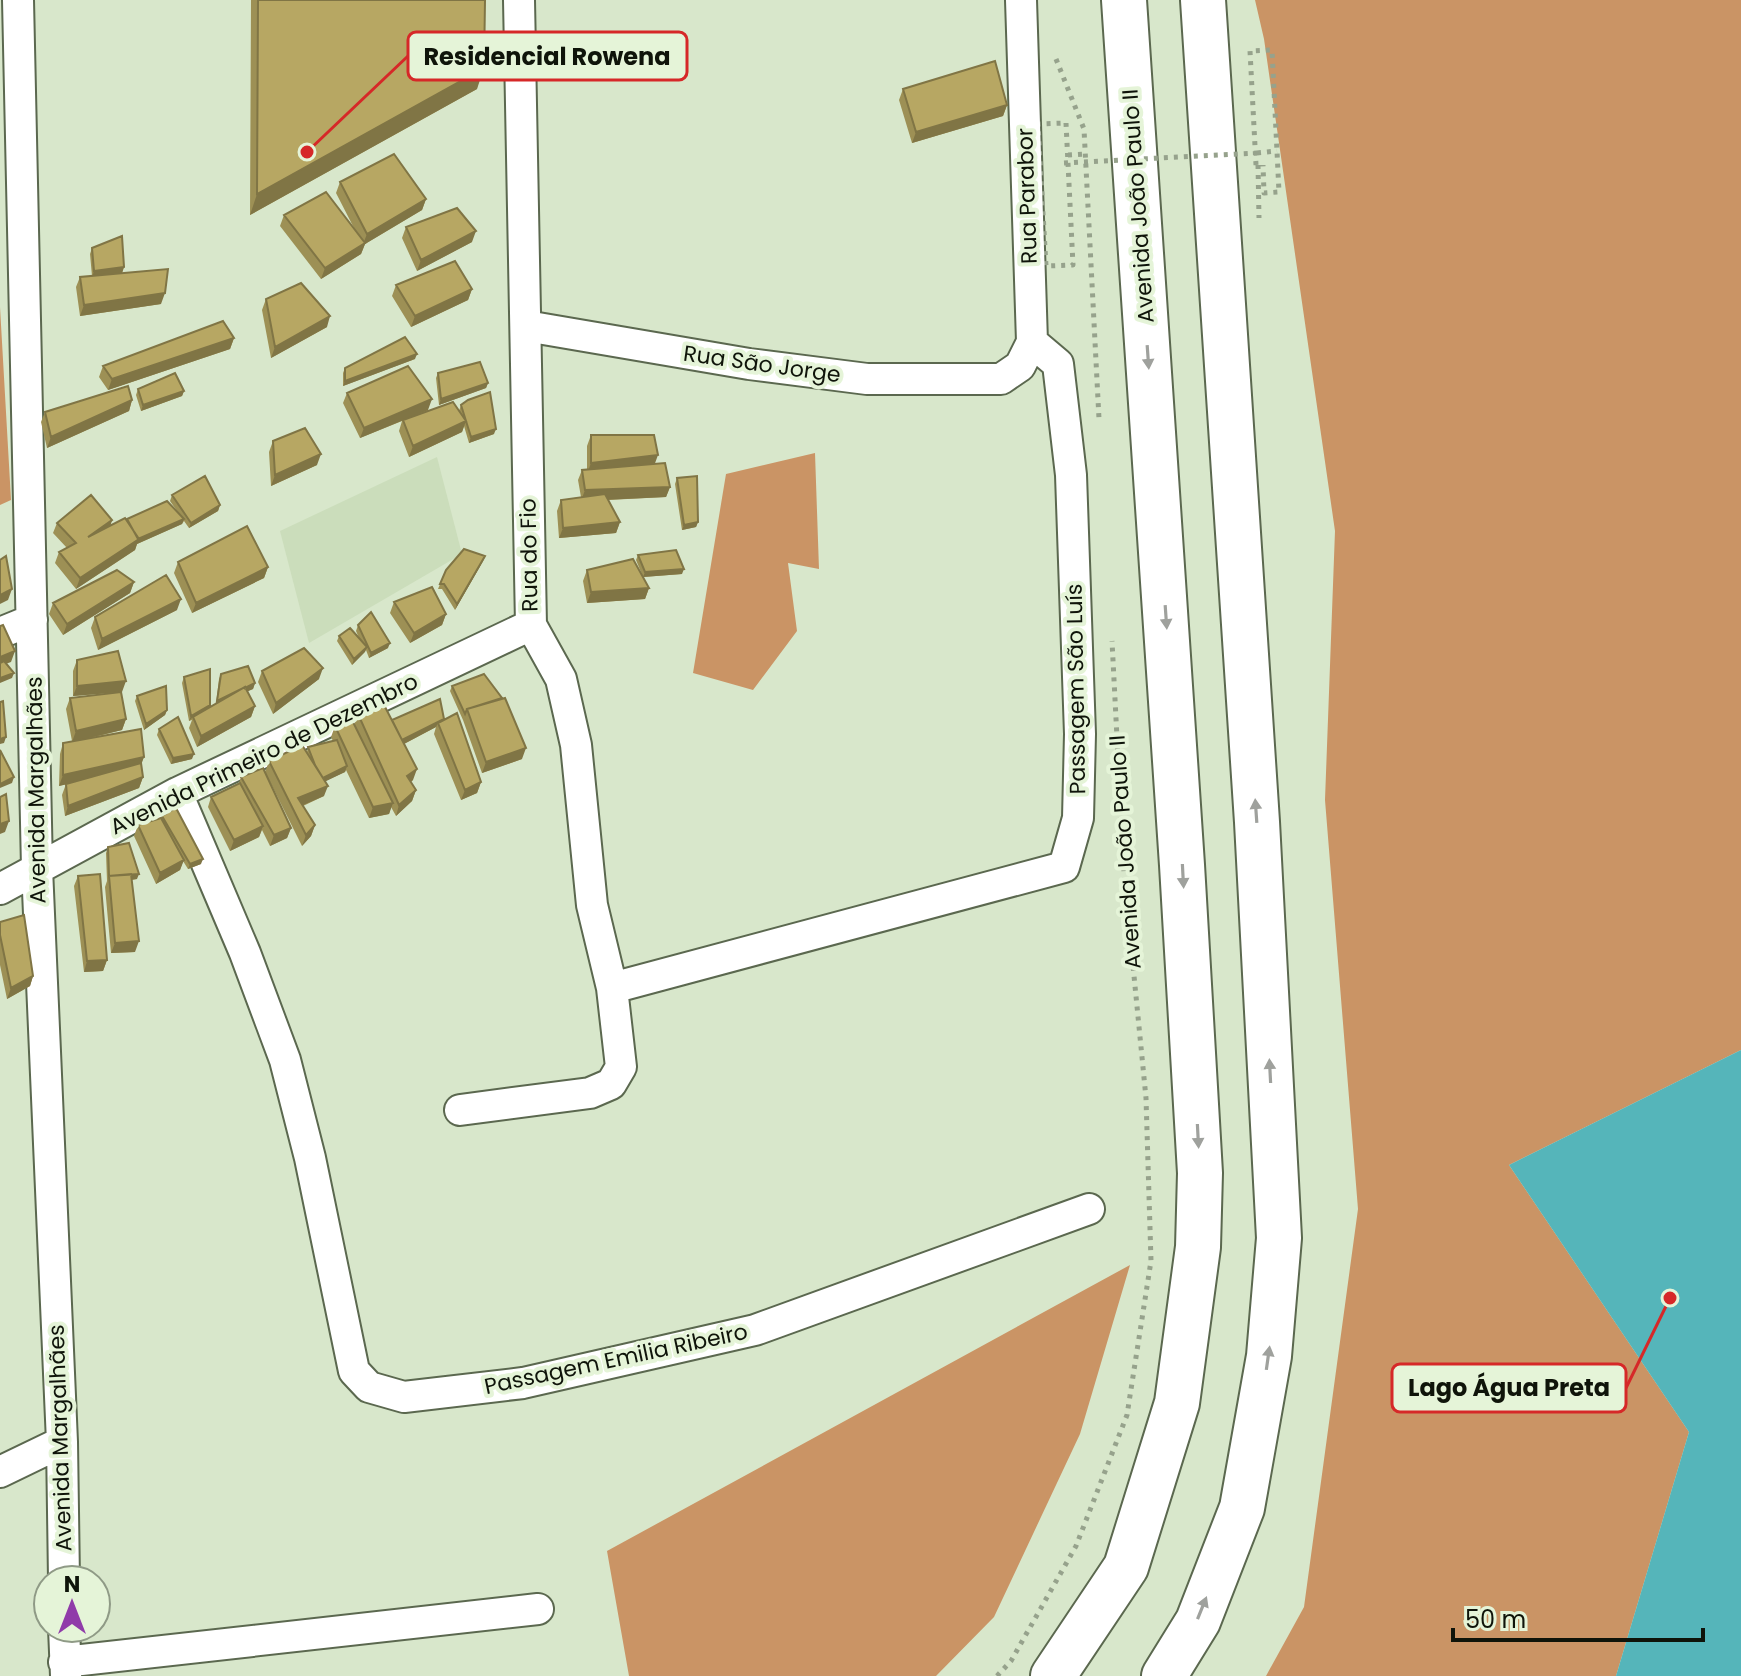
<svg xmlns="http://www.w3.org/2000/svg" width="1741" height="1676" font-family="Poppins,sans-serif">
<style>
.built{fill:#cbddbb}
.forest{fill:#ca9465}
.water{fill:#55b5ba}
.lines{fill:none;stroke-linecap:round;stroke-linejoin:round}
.minor-casing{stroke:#5b684f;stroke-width:34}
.primary-casing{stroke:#5b684f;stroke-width:48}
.path{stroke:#96a28c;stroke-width:5;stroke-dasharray:4 6;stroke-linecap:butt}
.minor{stroke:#fff;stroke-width:30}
.primary{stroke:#fff;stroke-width:44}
.path-bridge{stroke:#96a28c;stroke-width:5;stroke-dasharray:4 6;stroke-linecap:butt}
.wall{fill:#9d9055}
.shaded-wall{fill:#807545}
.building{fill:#b7a763;stroke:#807545;stroke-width:2}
.oneway{fill:#9fa19d}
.labels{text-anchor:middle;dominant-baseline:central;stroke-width:8;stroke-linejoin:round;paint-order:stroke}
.street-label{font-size:22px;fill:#0f140a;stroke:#e5f4d8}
.leader{fill:none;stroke:#d62828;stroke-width:3}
.callout-dot{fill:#d62828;stroke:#e5f4d8;stroke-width:3}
.callout{fill:#e5f4d8;stroke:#d62828;stroke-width:3}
.callout-label{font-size:24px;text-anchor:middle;font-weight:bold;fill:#0f140a}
</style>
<rect width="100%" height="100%" fill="#d8e7cb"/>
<path class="built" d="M437 457 462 554 309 643 280 531Z"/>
<path class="forest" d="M1255 0H1741V1050L1509 1165 1689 1432 1616 1676H1266L1304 1607 1358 1209 1325 800 1335 531 1264 39Z
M0 307 11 500 0 505Z
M815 453 819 569 788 563 797 631 753 690 693 673 726 474Z
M1130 1265 1080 1434 994 1617 936 1676H629L607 1551Z"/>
<path class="water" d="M1741 1050V1676H1616L1689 1432 1509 1165Z"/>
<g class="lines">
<defs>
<path id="minor" d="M18 0 37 868 62 1442 64 1580
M526 326 749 364 867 379H1001L1020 366 1032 342 1021 0
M0 633 32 620
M177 793 245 953 285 1060 310 1158 354 1371 369 1387 404 1397 523 1383 755 1330 1089 1209
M0 889 177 793 531 625
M612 988 1064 867 1078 818 1080 734 1071 475 1058 364 1032 342
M460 1110 590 1093 611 1084 621 1067 612 988 592 905 576 745 561 679 531 625 519 0
M0 1472 62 1442
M64 1628 66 1676
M64 1662 538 1609"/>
<path id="primary" d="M1053 1676 1126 1567 1177 1403 1198 1247 1200 1173 1182 865 1124 0
M1164 1676 1198 1621 1242 1508 1269 1356 1279 1238 1257 822 1203 0"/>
</defs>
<use href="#minor" class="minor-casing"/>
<use href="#primary" class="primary-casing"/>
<path class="path" d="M1056 59 1084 129 1099 419
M1066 123 1073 265 1046 266 1038 124Z
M1257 153 1277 151
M1068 155 1085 154
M1256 165 1250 51 1272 50 1279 192 1264 193 1263 165
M1258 165 1259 218
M997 1676 1011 1661 1076 1546 1127 1415 1151 1261 1146 1098 1124 874 1112 641"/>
<use href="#minor" class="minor"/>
<use href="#primary" class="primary"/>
<path class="path-bridge" d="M1064 163 1257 153"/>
</g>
<path class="wall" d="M251 0H485L477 89 250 215Z
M903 89 1007 105 1003 116 912 143 899 100Z
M340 182 426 199 422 210 365 244 361 254 321 279 280 226 284 215 355 230 336 193Z
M406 227 472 242 417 271 402 238Z
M92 248 124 267 122 273 161 304 80 316 76 287 80 277 92 276 90 254Z
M396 285 472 289 468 300 411 327 392 296Z
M266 299 327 327 271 358 262 310Z
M234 338 230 349 108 390 99 377 103 366Z
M415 359 343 386V373L345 368Z
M438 373 488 383 486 388 439 405 436 378Z
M138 389 184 391 182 396 141 411 136 395Z
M347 393 428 410 459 411 461 405 494 434 469 443 464 426 462 432 409 457 399 431 402 421 360 438 343 403Z
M132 400 129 411 47 448 41 422 45 412Z
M591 435 654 464 670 487 666 497 608 500 620 522 616 533 559 538 557 511 561 500 581 497 578 480 582 470 587 469V446Z
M273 441 317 465 271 486 269 452Z
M677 478 698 522 696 527 682 530 675 484Z
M172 495 220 505 218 511 189 528 184 521 182 524 137 544 135 550 76 589 55 563 59 552 67 548 53 533 57 523 112 520 110 525 126 520 177 511 170 501Z
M638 555 682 574 643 577 636 560Z
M485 556 483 561 455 610 442 589H438L446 570Z
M178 562 268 567 264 578 192 613 174 573Z
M587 570 649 588 645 599 587 603 583 581Z
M134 582 130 593 63 635 49 614 53 603Z
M394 602 446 614 442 625 410 643 390 613Z
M177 610 98 650 91 628 95 617Z
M358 625 388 648 369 658 366 650 352 665 337 641 339 636 360 640 356 631Z
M77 660 122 692 73 696V671Z
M262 671 319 679 273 714 258 682Z
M221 674 255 683 253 689 247 691 255 706 251 717 197 747 189 728 192 720 189 721 182 683 184 677 209 707 216 704 219 679Z
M452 686 522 759 482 773 463 720 450 691Z
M137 696 167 710 165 715 144 730 135 701Z
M70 698 126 719 122 730 87 739 144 757 141 763 143 777 139 788 65 816 62 795 66 784 59 786 60 754 63 743 72 741 66 709Z
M358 714 392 720 444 719 481 782 477 793 461 800 434 734 436 727 404 744 413 780 411 782 416 790 412 801 396 816 391 807 389 814 369 818 346 770 345 772 325 781 324 796 303 806 315 825 311 836 302 846 265 772 269 761 307 752 308 747 333 741 331 737 335 726 354 725Z
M159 729 192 759 171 764 157 735Z
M241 777 291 828 287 838 270 846 262 830 259 837 230 851 208 807 211 797 239 783Z
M162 816 201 864 188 869 183 861 180 870 156 884 134 836 138 825 161 818Z
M108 847 137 879 132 880 135 952 111 953 105 887 107 881 106 853Z
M78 876 107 960 103 971 84 972 74 886Z
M0 922 33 976 30 986 7 999 0 965Z"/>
<path class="shaded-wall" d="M484 68 477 89 250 215 257 194Z
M1007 105 1003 116 912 143 916 132Z
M426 199 422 210 365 244 361 254 321 279 325 268 363 244 367 234Z
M476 231 472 242 417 271 421 260Z
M124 267 122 273 92 277 94 271Z
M472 289 468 300 411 327 415 316Z
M165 293 161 304 80 316 84 305Z
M330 316 327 327 271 358 275 347Z
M234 338 230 349 108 390 112 379Z
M417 354 415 359 343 386 345 381Z
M488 383 486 388 439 405 441 399Z
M184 391 182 396 141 411 143 405Z
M432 399 428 410 360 438 364 428Z
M132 400 129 411 47 448 51 437Z
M466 421 462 432 409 457 413 446Z
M496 429 494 434 469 443 471 437Z
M321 454 317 465 271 486 275 475Z
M658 455 654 466 587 474 591 463Z
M670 487 666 497 581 501 585 490Z
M220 505 218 511 189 528 191 523Z
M184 519 182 524 137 544 135 550 76 589 80 578 138 539Z
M112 520 109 531 88 537Z
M620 522 616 533 559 538 563 528Z
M698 522 696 527 682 530 684 525Z
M485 556 483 561 455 610 457 604Z
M268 567 264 578 192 613 196 603Z
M684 569 682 574 643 577 645 572Z
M134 582 130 593 63 635 67 624Z
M649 588 645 599 587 603 591 592Z
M12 589 8 600 0 604V595Z
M181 599 177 610 98 650 102 639Z
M446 614 442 625 410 643 414 633Z
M390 643 388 648 369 658 371 653Z
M367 647 365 652 352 665 354 659Z
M15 651 11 662 0 666V657Z
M323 668 319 679 273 714 276 703Z
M14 673 12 678 0 683V678Z
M126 681 122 692 73 696 77 686Z
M255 683 253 689 215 706 217 701Z
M210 705 208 710 193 717 189 721 191 716Z
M255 706 251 717 197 747 201 736Z
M167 710 165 715 144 730 146 724Z
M126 719 122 730 72 742 76 731Z
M444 719 438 723 436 727 400 746 402 740Z
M6 737 4 743 0 744V739Z
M526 748 522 759 482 773 486 762Z
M194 754 192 759 171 764 173 758Z
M144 757 140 768 59 786 63 775Z
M347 766 345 772 318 785 320 779Z
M417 769 413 780 403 787 407 776Z
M14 777 12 783 0 788V784Z
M143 777 139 788 65 816 68 806Z
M481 782 477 793 461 800 465 790Z
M328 786 324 796 294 809 298 798Z
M416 790 412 801 396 816 399 805Z
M393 803 389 814 369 818 373 807Z
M9 821 5 832 0 834V824Z
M315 825 311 836 302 846 306 835Z
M263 826 259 837 230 851 234 840Z
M291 828 287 838 270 846 274 835Z
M203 859 201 864 188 869 190 864Z
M184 860 180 870 156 884 160 873Z
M139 874 137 879 109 882V877Z
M139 941 135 952 111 953 115 943Z
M107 960 103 971 84 972 87 961Z
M33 976 30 986 7 999 11 988Z"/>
<path class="building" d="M258 0H485L484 68 257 194Z
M995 61 1007 105 916 132 903 89Z
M394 154 426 199 367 234 340 182Z
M326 192 365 243 325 268 284 215Z
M457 208 476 231 421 260 406 227Z
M122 236 124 267 94 271 92 248Z
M455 261 472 289 415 316 396 285Z
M168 269 165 293 84 305 80 277Z
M301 283 330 316 275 347 266 299Z
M223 321 234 338 112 379 103 366Z
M405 337 417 354 345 381V368Z
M480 362 488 383 441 399 438 373Z
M408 366 432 399 364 428 347 393Z
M175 373 184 391 143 405 138 389Z
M128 386 132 400 51 437 45 412Z
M490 392 496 429 471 437 461 405 468 400Z
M453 402 466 421 413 446 403 420Z
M305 428 321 454 275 475 273 441Z
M591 435H654L658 455 591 463Z
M665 463 670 487 585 490 582 470Z
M205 476 220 505 191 523 172 495Z
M697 476 698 522 684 525 677 478Z
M605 494 620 522 563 528 561 500Z
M91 495 112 520 88 537 125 518 139 539 80 578 59 552 76 543 57 523Z
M167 501 184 519 138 539 127 519Z
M247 526 268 567 196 603 178 562Z
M464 549 485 556 457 604 444 584H440L446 570Z
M676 550 684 569 645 572 638 555Z
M6 556 12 589 0 595V560Z
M633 559 649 588 591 592 587 570Z
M117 570 134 582 67 624 53 603Z
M166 575 181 599 102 639 95 617Z
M432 587 446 614 414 633 394 602Z
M371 612 390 643 371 653 358 625Z
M3 625 15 651 0 657V626Z
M350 628 367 647 354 659 339 636Z
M304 648 323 668 276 703 262 671Z
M118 651 126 681 77 686V660Z
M4 661 14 673 0 678V663Z
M248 666 255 683 245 688V687L217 701 221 674Z
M210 669V705L191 716 184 677Z
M484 674 502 698 467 709 465 714 452 686Z
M166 686 167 710 146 724 137 696Z
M245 687 255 706 201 736 193 717Z
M121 692 126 719 76 731 70 698Z
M505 698 526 748 486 762 467 709Z
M440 699 444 719 402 740 392 720Z
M3 701 6 737 0 739V702Z
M383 703 417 769 407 776 416 790 399 805 358 714Z
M457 713 481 782 465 790 438 723Z
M178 717 194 754 173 758 159 729Z
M352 720 393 803 373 807 335 726Z
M141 729 144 757 63 775V743Z
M337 740 347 766 323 778 315 765 308 747Z
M302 745 328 786 298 798 315 825 306 835 269 761Z
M0 750 14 777 0 784Z
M141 763 143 777 68 806 66 784Z
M263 768 291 828 274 835 241 777Z
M240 783 263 826 234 840 211 797Z
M6 794 9 821 0 824V797Z
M176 808 203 859 190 864 162 816Z
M161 818 184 860 160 873 138 825Z
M129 843 139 874 109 876 108 847Z
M100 874 107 960 87 961 78 876Z
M131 874 139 941 115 943 109 876Z
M24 915 33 976 11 988 0 935V922Z"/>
<defs><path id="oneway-solid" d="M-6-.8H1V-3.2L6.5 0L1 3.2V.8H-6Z" transform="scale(2)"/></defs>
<g class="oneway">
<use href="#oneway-solid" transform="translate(1148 357) rotate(86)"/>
<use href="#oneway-solid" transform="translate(1166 617) rotate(86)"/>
<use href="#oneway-solid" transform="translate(1256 811) rotate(-94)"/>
<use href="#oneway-solid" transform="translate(1183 876) rotate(87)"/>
<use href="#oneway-solid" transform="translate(1270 1071) rotate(-93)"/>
<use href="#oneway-solid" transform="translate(1198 1136) rotate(87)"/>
<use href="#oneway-solid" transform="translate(1268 1358) rotate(-82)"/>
<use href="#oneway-solid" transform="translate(1202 1608) rotate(-68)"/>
</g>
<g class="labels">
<g class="street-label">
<text transform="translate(1027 196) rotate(-92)">Rua Parabor</text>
<text transform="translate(1138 206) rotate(-94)">Avenida João Paulo II</text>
<text transform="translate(762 364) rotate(8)">Rua São Jorge</text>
<text transform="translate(529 555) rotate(-91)">Rua do Fio</text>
<text transform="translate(1076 689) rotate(-91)">Passagem São Luís</text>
<text transform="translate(264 754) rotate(-26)">Avenida Primeiro de Dezembro</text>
<text transform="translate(36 790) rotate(-91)">Avenida Margalhães</text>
<text transform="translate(1125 852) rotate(-94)">Avenida João Paulo II</text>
<text transform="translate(616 1359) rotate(-12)">Passagem Emilia Ribeiro</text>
<text transform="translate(60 1438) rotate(-92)">Avenida Margalhães</text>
</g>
</g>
<path class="leader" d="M307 152L408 56M1670 1298L1626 1388"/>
<g class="callout-dot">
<circle cx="307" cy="152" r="8"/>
<circle cx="1670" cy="1298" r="8"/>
</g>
<g class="callout">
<rect x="408" y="32" width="279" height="48" rx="8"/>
<rect x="1392" y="1364" width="234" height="48" rx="8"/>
</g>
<g class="callout-label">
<text x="547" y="65">Residencial Rowena</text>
<text x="1509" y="1396">Lago Água Preta</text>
</g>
<g transform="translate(72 1604)"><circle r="38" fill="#e5f4d8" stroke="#8f9a86" stroke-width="2"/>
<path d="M0-6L14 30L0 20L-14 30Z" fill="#903ba9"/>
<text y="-12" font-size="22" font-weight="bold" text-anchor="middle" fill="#0f140a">N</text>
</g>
<path d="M1453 1628v12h250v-12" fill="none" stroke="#0f140a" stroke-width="4"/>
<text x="1465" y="1628" font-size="24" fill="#0f140a" stroke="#e5f4d8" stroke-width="6" paint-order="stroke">50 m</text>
</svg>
